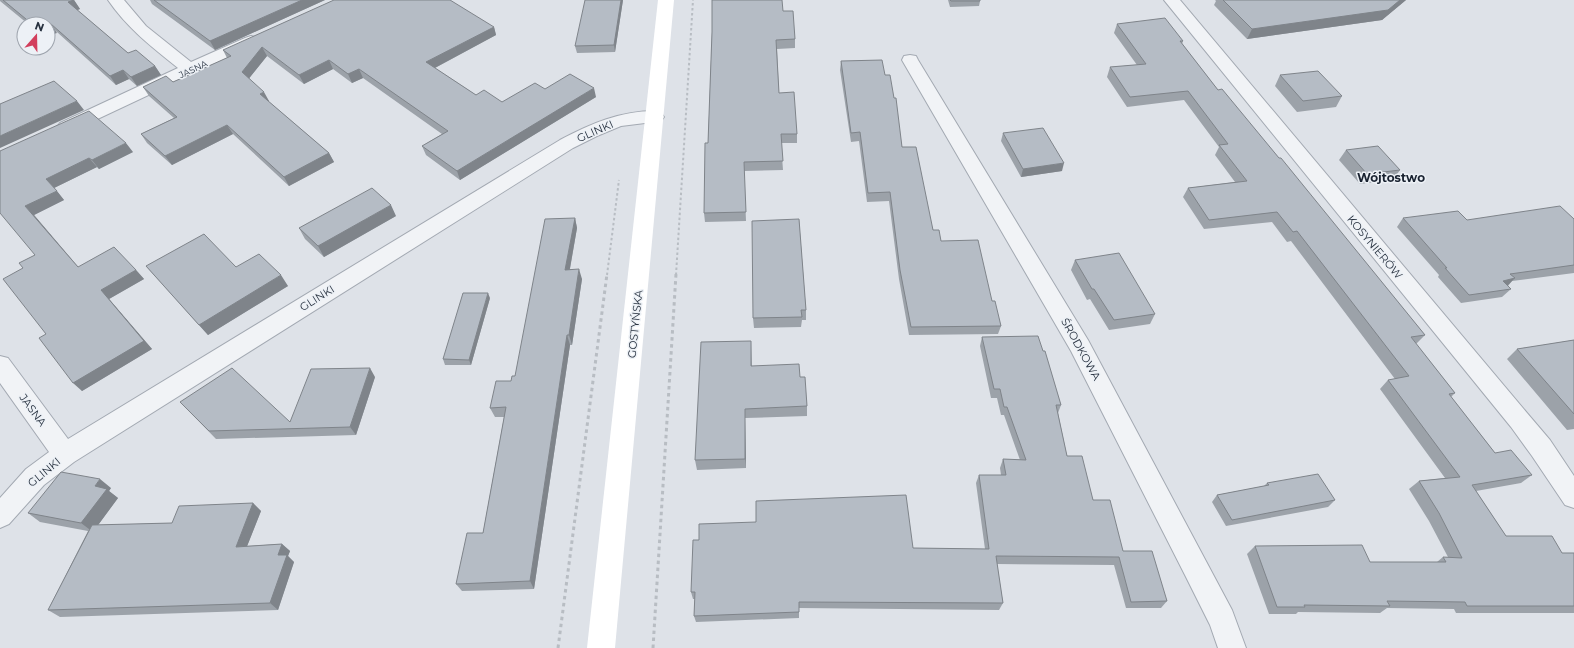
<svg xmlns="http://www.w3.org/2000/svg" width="1574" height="648" font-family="Montserrat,sans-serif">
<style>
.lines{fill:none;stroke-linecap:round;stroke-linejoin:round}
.street-casing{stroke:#a3a9b2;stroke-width:2}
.path-far1{stroke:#b8bdc3;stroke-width:2;stroke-dasharray:2.5 2.5;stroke-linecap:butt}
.path{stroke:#b8bdc3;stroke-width:3;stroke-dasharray:3.5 3.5;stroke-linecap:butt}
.street{fill:#f1f3f6;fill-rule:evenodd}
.secondary{fill:#fff;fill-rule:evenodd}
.wall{fill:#9ca2a9}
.shaded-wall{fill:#7f848a}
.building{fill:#b5bcc5;stroke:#7f848a}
.labels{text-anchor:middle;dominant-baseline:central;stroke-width:3;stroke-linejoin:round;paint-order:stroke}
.far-street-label{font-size:9px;fill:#27313f;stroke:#edf1f6}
.street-label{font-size:11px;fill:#27313f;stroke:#edf1f6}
.neighbourhood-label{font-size:12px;font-weight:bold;fill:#192230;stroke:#edf1f6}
</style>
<rect width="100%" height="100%" fill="#dee2e8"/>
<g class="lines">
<defs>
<path id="street" d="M108 0H124L146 26 191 62 245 38 251 36 257 38 259 41 257 44 72 131 66 133 60 131 57 127 60 123 178 68C152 47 127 28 108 0Z
M1164 0H1180L1527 413 1550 440 1574 476V508L1565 505 1532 456 1511 427Z
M910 55 916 56 918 60 1088 340 1232 610 1246 648H1218L1210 625 1185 575 1071 351 902 60 904 56Z
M655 111 661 113 664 117 661 121 621 126 597 136 573 148 74 462 44 485 9 524 0 528V498L26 469 49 452 0 383V356L8 358 68 439 560 140C590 124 620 111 655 111Z"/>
</defs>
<use href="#street" class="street-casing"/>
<path class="path-far1" d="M607 275 619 180
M676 275 693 0"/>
<path class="path" d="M558 648 607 274
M653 648 676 274"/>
<use href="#street" class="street"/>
<path class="secondary" d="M658 0H674L615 648H587Z"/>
</g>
<path class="wall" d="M0 0H74L80 9 77 10 128 53 155 66 161 75 137 86 129 79 116 85 48 24H28L0 1Z
M150 0H325L215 50 152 4Z
M623 0 615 52 577 53 575 46Z
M948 0H980V1L979 6 950 7Z
M1215 0H1406L1382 20 1247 39 1214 5 1216 1Z
M783 11 795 39V48L777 49 779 93 797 134V143H781L783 170 744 171 746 221 705 222 704 213 708 143 712 32Z
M1117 24 1183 41 1182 44 1218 90 1279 158 1425 335 1416 344 1455 393 1451 397 1495 453 1532 475 1521 483 1476 491 1506 536 1562 553H1574V613H1456L1454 609 1387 608 1380 613 1298 612 1296 614H1269L1247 554 1255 546 1370 562H1437L1443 557H1448L1429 521 1409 489 1419 481 1445 478 1380 389 1388 380 1395 379 1291 241 1287 242 1272 222 1204 229 1183 197 1188 188 1235 182 1215 155 1219 147 1184 100 1127 107 1107 77 1110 67 1137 65 1114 33Z
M494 27 496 35 435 68 476 95 502 102 545 89 596 97 460 180 426 155 422 146 442 134 363 78 352 83 333 69 304 84 267 56 249 78 269 101H268L329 153 334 162 289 186 233 134 172 165 147 143 141 134 174 118 149 96 143 87 173 82 227 58 223 50Z
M841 61 885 75 894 98 902 147 933 230 941 241 992 301 1001 326 998 334 909 335 899 279 889 201 867 202 859 141 851 142 840 70Z
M1280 75 1342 96 1336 107 1297 112 1275 86Z
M1003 133 1062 171 1021 177 1001 141Z
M1346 150 1400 170 1393 180 1360 184 1339 160Z
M0 151 133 152 99 169 97 167 54 188 64 200 34 215 78 267 136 270 144 279 109 299 152 349 82 391 46 334 23 268 35 255Z
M396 216 324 257 305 239 299 228Z
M575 218 577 228 570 269 582 279 572 345H570L534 589 462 591 456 584 483 533 504 417H495L490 408 515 376Z
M1403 218 1467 220 1574 219V273L1512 281 1508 286 1511 289 1502 297 1461 303 1438 277 1439 275 1397 227Z
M799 219 806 310V320H802L801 327 754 328 753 318Z
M1075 260 1155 314 1150 324 1109 330 1090 299 1087 300 1071 270Z
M146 266 236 267 288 286 208 335Z
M490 298 471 365H445L443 359Z
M982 337 1043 351 1061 405 1058 413 1067 456 1123 551 1167 601 1161 608H1126L1114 565 997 564 1003 603 999 610 799 608V618L696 622 694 616 695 599H693L691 592 913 548 985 549 976 483 979 475H1001L1000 468 1003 459 1020 460 1004 415H1001L997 398H991L980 346Z
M1574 340V429L1567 430 1507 359 1517 349Z
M751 341 752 366 800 377 807 406V416L745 418 746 468 697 470 695 460Z
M375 377 356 435 216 439 180 402 290 422Z
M1267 483 1335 500 1328 507 1226 526 1212 502 1217 495 1264 486Z
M111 488 109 491 118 498 98 525 172 523 253 503 261 511 247 546 282 544 290 551 288 556 294 562 278 610 60 617 48 610 88 531 40 522 28 513Z"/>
<path class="shaded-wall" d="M74 0 80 9 75 11 68 2Z
M302 0H325L215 50 210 41Z
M621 0H623L615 52 614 45Z
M1400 0H1406L1382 20 1247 39 1252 29Z
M51 24 57 33 48 36V25Z
M494 27 496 35 429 71 426 62Z
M262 47 267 56 247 81 242 72Z
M329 60 333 69 304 84 299 75Z
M155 66 161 75 137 86 131 77Z
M359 69 363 78 352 83 348 74Z
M123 70 129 79 116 85 110 76Z
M594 88 596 97 460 180 457 171Z
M264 92 269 101 265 103 260 94Z
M77 101 84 110 0 148V136Z
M227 125 233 134 172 165 165 156Z
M126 143 133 152 99 169 92 160Z
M329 153 334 162 289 186 284 177Z
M89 158 97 167 54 188 46 179Z
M1064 163 1062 171 1021 177 1023 169Z
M57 191 64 200 34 215 86 276 25 206Z
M391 205 396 216 324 257 318 246Z
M575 218 577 228 568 279 565 270Z
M579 269 582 279 572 345 569 335Z
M136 270 144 279 109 299 152 349 82 391 73 383 101 290Z
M281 275 288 286 208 335 199 325Z
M1515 278 1506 287 1503 281Z
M488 293 490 298 471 365 469 360Z
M567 335 570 345 534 589 530 581Z
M370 368 375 377 356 435 350 427Z
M745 409V418L746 468 745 459Z
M100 479 111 488 109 491 118 498 93 532 81 523 95 486Z
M253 503 261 511 244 554 236 547Z
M282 544 290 551 288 556 294 562 278 610 270 603 278 555Z"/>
<path class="building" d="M3 0H74L68 2 128 53 136 50 155 66 131 77 123 70 110 76 51 24 48 25V24H32Z
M154 0H302L210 41Z
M334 0H450L494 27 426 62 476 95 484 90 502 102 535 83 545 89 570 74 594 88 457 171 422 146 448 131 359 69 348 74 329 60 299 75 262 47 242 72 264 92 260 94 329 153 284 177 227 125 165 156 141 134 177 117 143 87 166 76 173 82 231 56 223 50Z
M585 0H621L614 45 575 46Z
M712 0H782L783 11H793L795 39 776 40 779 93 794 92 797 134H781L783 161 744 162 746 212 704 213 705 143H708L712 32Z
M950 0H980V1H951Z
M1223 0H1400L1388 10 1252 29Z
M1165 18 1183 41H1180L1218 90 1222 89 1279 158H1281L1425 335 1411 337 1455 393 1449 394 1495 453 1511 450 1532 475 1472 485 1506 536H1552L1562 553H1574V606H1467L1465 602 1387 601 1390 606 1304 605 1305 607H1277L1255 546 1362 545 1370 562H1446L1443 557 1462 558 1439 513 1419 481 1460 477 1388 380 1409 376 1297 231 1293 232 1277 212 1209 220 1188 188 1247 181 1219 145 1228 144 1188 91 1130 97 1110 67 1146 64 1117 24Z
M882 60 885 75H890L894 98H896L902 147H916L933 230H939L941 241 978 240 992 301H995L1001 326 911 327 900 270 890 192 868 193 860 132 851 133 841 61Z
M1318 71 1342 96 1303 101 1280 75Z
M54 81 77 101 0 136V104Z
M89 111 126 143 92 160 89 158 46 179 57 191 25 206 78 267 114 247 136 270 101 290 144 341 73 383 39 338 46 334 3 279 23 268 19 263 35 255 0 213V151Z
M1043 128 1064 163 1023 169 1003 133Z
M1378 146 1400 170 1367 174 1346 150Z
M372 188 391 205 318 246 299 228Z
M1560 206 1574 219V265L1510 274 1515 278 1503 281 1511 289 1469 295 1445 268H1447L1403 218 1458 211 1467 220Z
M575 218 565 270 579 269 569 335H567L530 581 456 584 467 533H483L506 407 490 408 496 381H511L512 376H515L545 219Z
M799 219 806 310H801L802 317 753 318 752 221Z
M204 234 236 267 259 254 281 275 199 325 146 266Z
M1119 253 1155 314 1114 320 1094 289H1092L1075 260Z
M463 293H488L469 360 443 359Z
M1038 336 1043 351H1045L1061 405H1056L1067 456H1082L1093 500H1110L1123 551H1152L1167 601 1131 602 1119 557 996 556 1003 603 799 602V612L694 616 695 592H691L693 540H699V524L756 522V501L906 495 913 548 989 549 979 475H1006L1003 459 1026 460 1007 407H1004L1000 389H994L982 337Z
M1574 340V414L1517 349Z
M751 341V366L799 364 800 377H805L807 406 745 409V459L695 460 701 342Z
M232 368 290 422 311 369 370 368 350 427 209 431 180 402Z
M61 472 100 479 95 486 107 489 81 523 28 513Z
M1318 474 1335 500 1232 520 1217 495 1269 485 1267 483Z
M253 503 236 547 282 544 278 555H287L270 603 48 610 92 525 172 523 179 506Z"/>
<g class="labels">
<g class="far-street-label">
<text transform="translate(193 69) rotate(-25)">JASNA</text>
</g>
<g class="street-label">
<text transform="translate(595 131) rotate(-24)">GLINKI</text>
<text transform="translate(1375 247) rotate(50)">KOSYNIERÓW</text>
<text transform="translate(317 298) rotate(-32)">GLINKI</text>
<text transform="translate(635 324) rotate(-84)">GOSTYŃSKA</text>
<text transform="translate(1081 349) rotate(61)">ŚRODKOWA</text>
<text transform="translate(33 410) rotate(54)">JASNA</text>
<text transform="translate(44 472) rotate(-40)">GLINKI</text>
</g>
<g class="neighbourhood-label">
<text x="1391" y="177">Wójtostwo</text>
</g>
</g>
<g transform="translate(36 36) rotate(20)"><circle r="19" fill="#edf1f6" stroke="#9ea4ad"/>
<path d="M0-3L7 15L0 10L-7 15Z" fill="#d23e5c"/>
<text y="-6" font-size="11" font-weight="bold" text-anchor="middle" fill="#27313f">N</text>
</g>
</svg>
